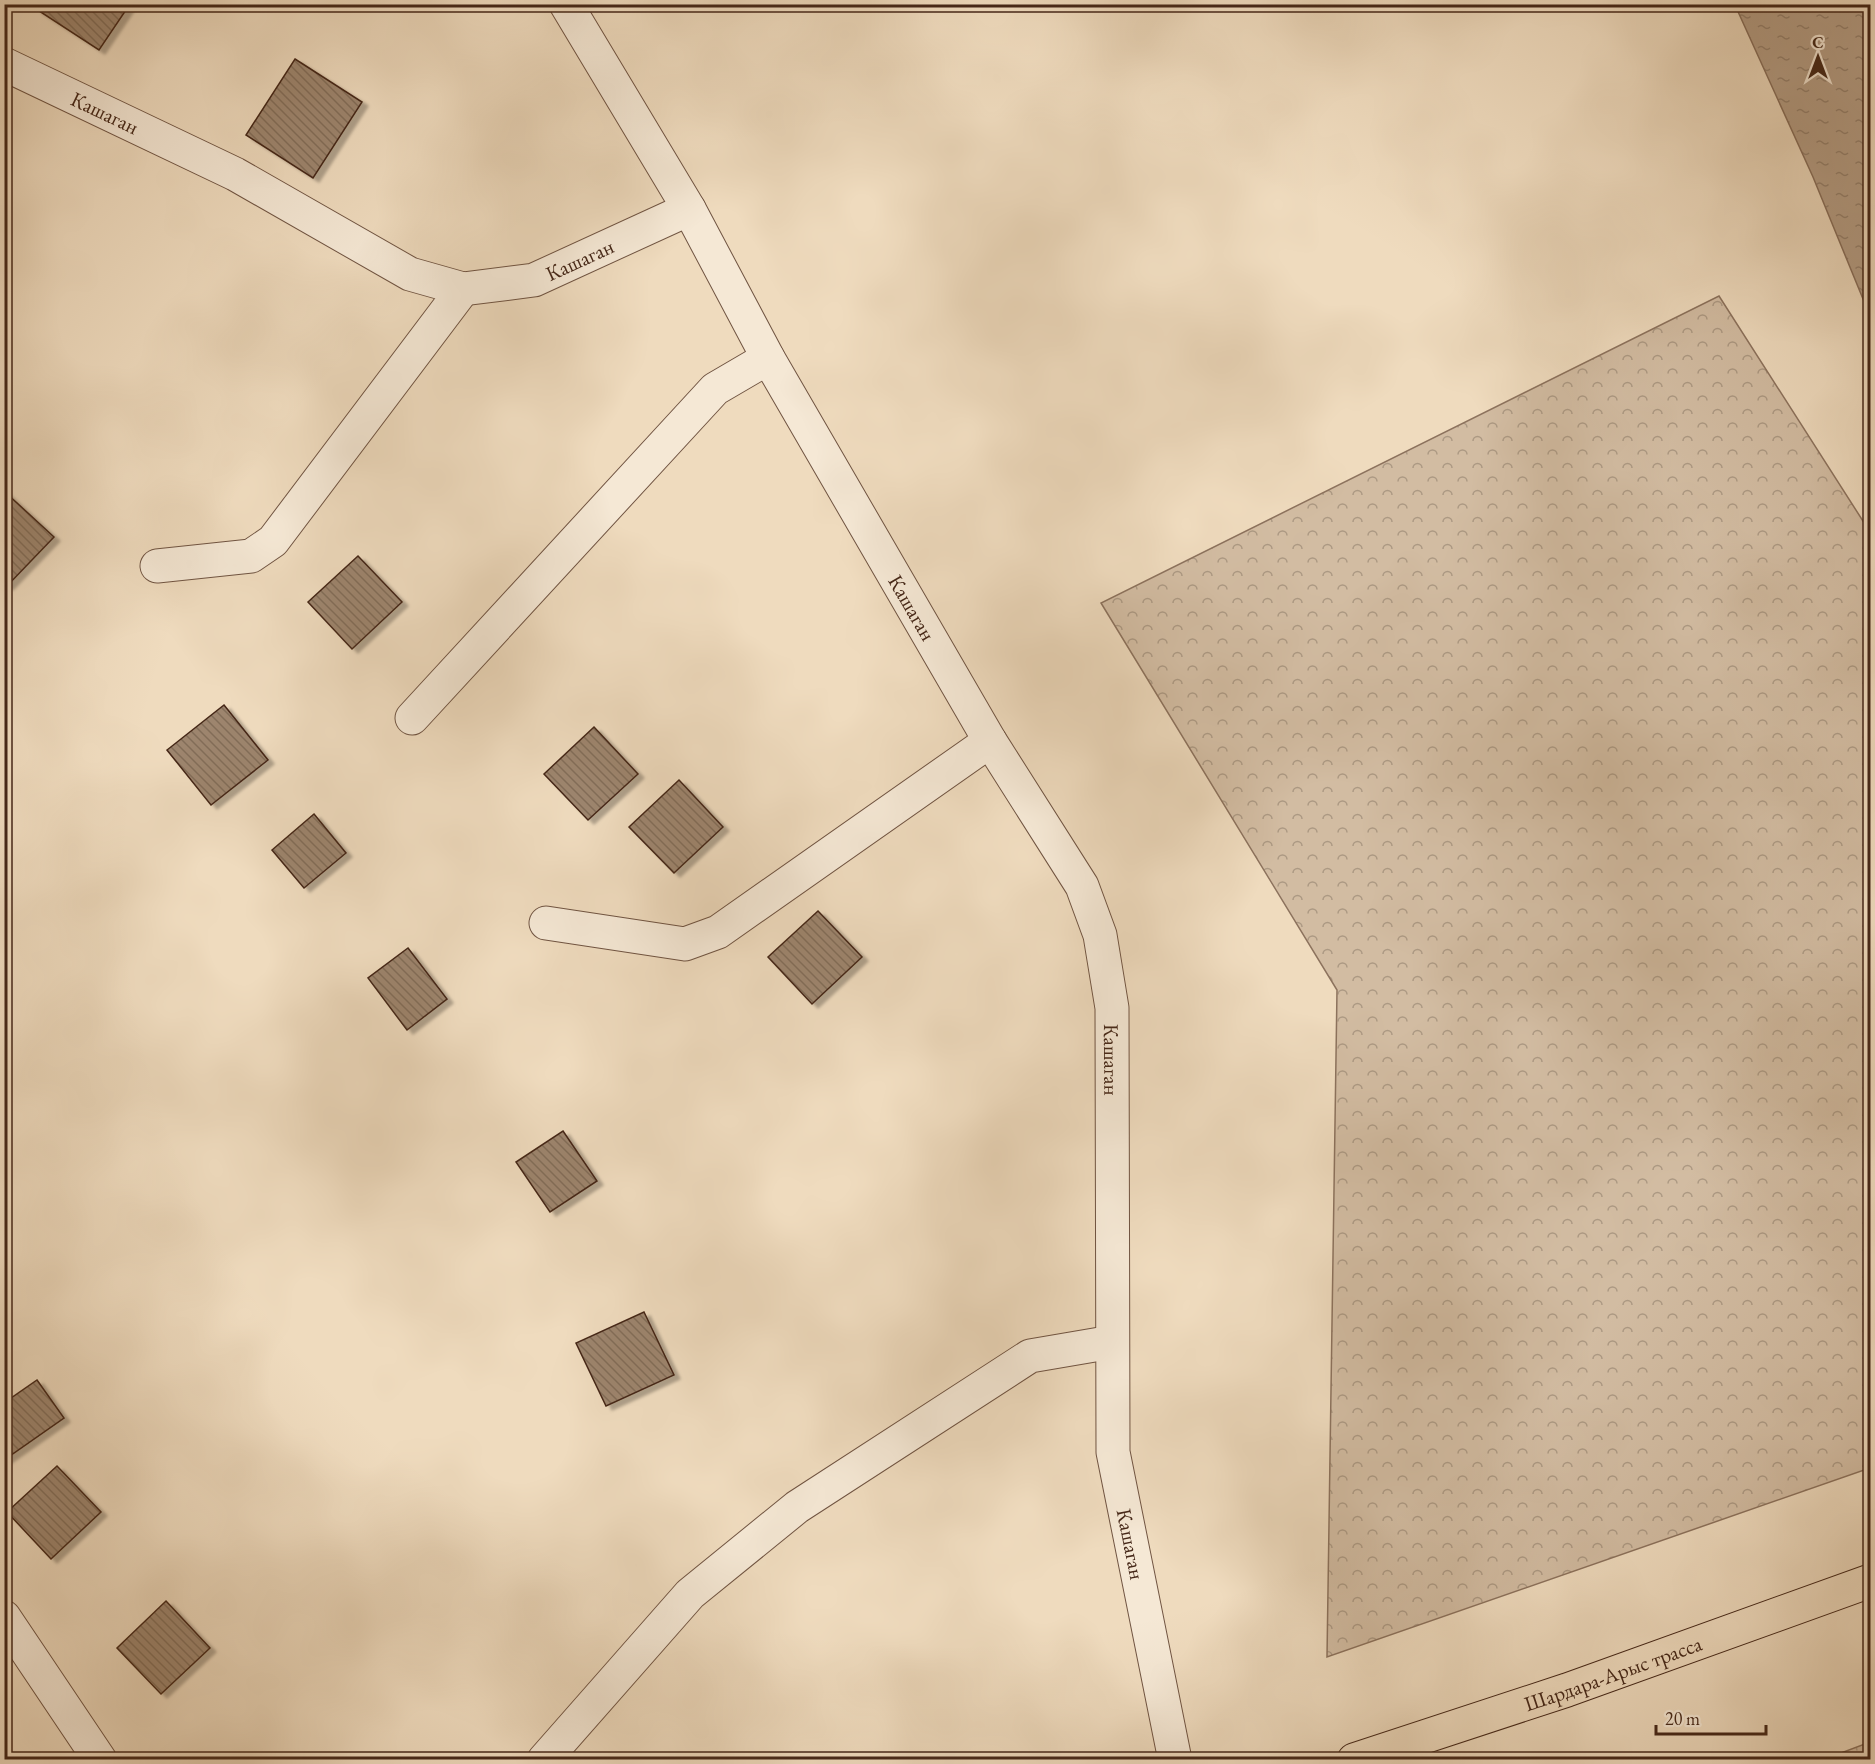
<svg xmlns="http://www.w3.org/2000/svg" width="1875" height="1764" font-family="'EB Garamond',serif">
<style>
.forest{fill:url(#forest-crowns);stroke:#8c725d;stroke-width:1.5}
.water{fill:url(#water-ripples);stroke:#886e5a;stroke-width:1.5}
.building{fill:url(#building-back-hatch);stroke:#452718;stroke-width:1.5;filter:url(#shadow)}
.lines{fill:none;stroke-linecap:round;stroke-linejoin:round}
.minor-casing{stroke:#705442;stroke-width:35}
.major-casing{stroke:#452718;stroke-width:35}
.minor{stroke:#f5e8d5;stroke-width:33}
.major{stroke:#efdbbe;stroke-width:33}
.labels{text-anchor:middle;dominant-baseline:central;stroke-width:4.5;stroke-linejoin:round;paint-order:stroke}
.street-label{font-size:21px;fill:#452718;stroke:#f5e8d5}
</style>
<defs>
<pattern id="forest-crowns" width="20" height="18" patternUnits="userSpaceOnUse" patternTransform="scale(1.5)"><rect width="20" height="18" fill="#d2bca2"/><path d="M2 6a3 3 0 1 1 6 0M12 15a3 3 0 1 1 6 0" fill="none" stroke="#ac9983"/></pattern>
<pattern id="water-ripples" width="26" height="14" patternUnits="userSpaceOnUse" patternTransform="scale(1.5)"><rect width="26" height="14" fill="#b59e86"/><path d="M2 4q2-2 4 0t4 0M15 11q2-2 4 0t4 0" fill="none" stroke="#95816d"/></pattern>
<pattern id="building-back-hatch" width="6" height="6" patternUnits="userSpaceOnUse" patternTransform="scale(1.5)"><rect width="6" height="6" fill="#9d856e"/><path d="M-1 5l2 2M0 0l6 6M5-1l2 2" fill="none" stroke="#826d59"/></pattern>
<filter id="shadow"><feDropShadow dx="6" dy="4" stdDeviation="1.5" flood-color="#0004"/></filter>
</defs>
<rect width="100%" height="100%" fill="#efdbbe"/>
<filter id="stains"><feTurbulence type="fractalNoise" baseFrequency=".00333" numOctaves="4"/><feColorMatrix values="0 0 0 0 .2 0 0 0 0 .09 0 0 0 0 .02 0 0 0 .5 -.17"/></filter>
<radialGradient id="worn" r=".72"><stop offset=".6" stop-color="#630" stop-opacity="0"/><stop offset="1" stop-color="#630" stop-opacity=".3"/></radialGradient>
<path class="forest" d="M1719 296 1870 532V1468L1327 1657 1337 990 1101 603Z
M1870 1742V1759H1825Z"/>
<path class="water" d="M1735 5H1870V316L1813 177Z"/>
<path class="building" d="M38 4H130L99 50 36 9Z
M295 59 362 102 313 178 246 135Z
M4 491 54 537 7 586 4 583Z
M358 556 402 602 352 649 308 602Z
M224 705 268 760 211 805 167 750Z
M594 727 638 774 588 820 544 774Z
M679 780 723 827 674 873 629 827Z
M314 814 346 853 304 888 272 850Z
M818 911 862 957 812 1004 768 957Z
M408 948 447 999 407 1030 368 978Z
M563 1131 597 1181 550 1212 516 1162Z
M644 1312 674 1375 606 1406 576 1343Z
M37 1380 64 1418 4 1460V1403Z
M57 1466 101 1512 51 1559 7 1512Z
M166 1601 210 1648 161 1694 117 1648Z"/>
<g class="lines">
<defs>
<g id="minor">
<path id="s1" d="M566 4 689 209 768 358 990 741 1082 886 1100 935 1112 1008 1113 1452 1175 1760"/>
<path id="s2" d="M4 64 235 174 410 274 463 289 534 280 689 209"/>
<path d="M157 566 251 556 273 541 463 289"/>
<path d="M412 718 715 389 768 358"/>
<path d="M546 923 685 944 718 932 990 741"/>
<path d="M4 1617 100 1760"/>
<path d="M544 1760 690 1594 797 1507 1030 1356 1112 1342"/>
</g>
<g id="major">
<path id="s3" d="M1354 1760 1567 1690 1870 1581"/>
</g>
</defs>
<use href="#minor" class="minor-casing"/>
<use href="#major" class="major-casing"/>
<use href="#minor" class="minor"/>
<use href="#major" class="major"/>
</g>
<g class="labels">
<g class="street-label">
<text stroke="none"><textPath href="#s2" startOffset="112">Кашаган</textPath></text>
<text stroke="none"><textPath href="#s2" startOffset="634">Кашаган</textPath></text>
<text stroke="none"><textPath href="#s1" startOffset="696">Кашаган</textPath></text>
<text stroke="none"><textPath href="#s1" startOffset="1200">Кашаган</textPath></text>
<text stroke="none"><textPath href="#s1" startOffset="1686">Кашаган</textPath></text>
<text stroke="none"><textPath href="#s3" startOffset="273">Шардара-Арыс трасса</textPath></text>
</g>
</g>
<rect width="1875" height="1764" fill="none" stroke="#efdbbe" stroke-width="24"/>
<rect x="6" y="6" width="1863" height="1752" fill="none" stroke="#452718" stroke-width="3"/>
<rect x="12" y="12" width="1851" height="1740" fill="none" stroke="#452718" stroke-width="1.5"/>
<g transform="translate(1818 57)" stroke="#f5e8d5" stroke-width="4.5" paint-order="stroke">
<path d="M0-4.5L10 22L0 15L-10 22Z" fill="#452718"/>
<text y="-9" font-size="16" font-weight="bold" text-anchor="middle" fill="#452718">С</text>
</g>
<path d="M1656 1725v9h110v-9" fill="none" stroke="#452718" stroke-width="3"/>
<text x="1665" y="1725" font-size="18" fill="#452718" stroke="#f5e8d5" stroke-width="4.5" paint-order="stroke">20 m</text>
<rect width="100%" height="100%" filter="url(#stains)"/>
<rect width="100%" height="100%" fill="url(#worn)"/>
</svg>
